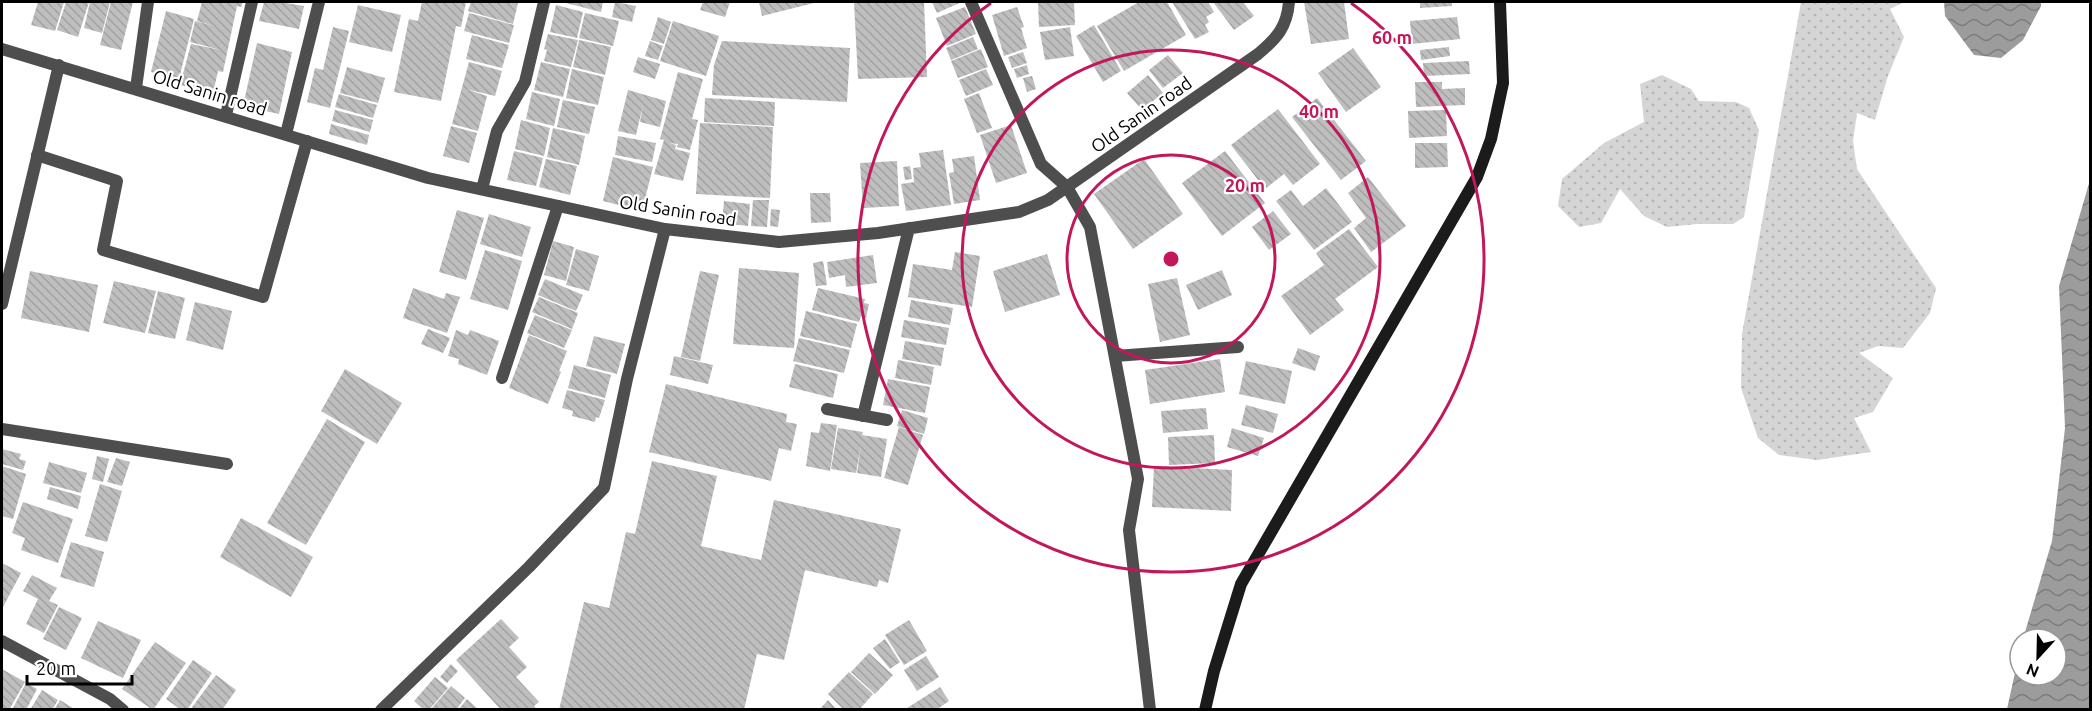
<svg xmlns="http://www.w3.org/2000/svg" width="2092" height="711" font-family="Ubuntu,sans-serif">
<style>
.grass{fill:url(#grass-dots)}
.water{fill:url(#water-waves)}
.building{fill:url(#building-back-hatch)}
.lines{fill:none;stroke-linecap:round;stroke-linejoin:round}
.lane{stroke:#4e4e4e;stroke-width:12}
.street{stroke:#4e4e4e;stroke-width:12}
.secondary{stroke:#1b1b1b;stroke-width:12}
.ring{fill:none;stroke:#c2185b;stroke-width:3}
.labels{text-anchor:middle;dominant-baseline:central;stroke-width:4.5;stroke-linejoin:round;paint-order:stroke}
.street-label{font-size:18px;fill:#000;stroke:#fff}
.centre{fill:#c2185b;stroke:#fff;stroke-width:3}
.ring-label{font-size:18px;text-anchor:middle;font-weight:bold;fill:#c2185b;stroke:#fff;stroke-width:4.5;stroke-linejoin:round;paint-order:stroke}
</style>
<defs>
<pattern id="grass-dots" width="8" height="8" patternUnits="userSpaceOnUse" patternTransform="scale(1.5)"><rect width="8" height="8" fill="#d5d5d5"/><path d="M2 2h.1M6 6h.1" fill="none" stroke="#b5b5b5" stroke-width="1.8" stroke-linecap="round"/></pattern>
<pattern id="water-waves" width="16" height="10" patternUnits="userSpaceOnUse" patternTransform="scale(1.5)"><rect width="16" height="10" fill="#9c9c9c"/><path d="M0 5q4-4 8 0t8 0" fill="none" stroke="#7d7d7d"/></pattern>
<pattern id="building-back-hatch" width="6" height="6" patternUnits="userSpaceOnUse" patternTransform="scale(1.5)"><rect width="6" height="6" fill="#bebebe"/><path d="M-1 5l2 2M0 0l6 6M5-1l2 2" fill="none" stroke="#a2a2a2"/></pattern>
</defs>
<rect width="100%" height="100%" fill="#fff"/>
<path class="grass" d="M1801 2H1904L1890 9 1904 37 1888 76 1875 120 1857 113 1853 141 1857 169 1936 288 1930 313 1903 348 1878 346 1859 353 1893 378 1873 412 1854 418 1871 452 1817 460 1779 455 1758 438 1741 388 1742 334Z
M1662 75 1691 89 1699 101 1736 102 1749 108 1759 130 1744 217 1733 224H1697L1667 227 1644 216 1620 189 1601 223 1579 227 1558 206 1562 179 1604 143 1644 122 1640 84Z"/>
<path class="water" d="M1944 2H2041V6L2023 40 2001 58 1974 55 1945 16Z
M2090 180V709H2007L2020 650V675H2056V639H2023L2052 541 2065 428 2059 286Z"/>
<path class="building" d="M38 2H64L55 31 31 25Z
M66 2H89L78 37 57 30Z
M90 2H110L102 33 84 28Z
M111 2H133L121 50 100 45Z
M202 2H243L241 7 237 6 223 72 218 71 214 89 210 88 209 92 180 85 191 44 221 50 190 42 195 21 218 27 197 21Z
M264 2H280L304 6 299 29 259 21Z
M422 2H466L461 27 456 26 441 101 394 92 409 19 418 21Z
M471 2H511L518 3 513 24 468 11Z
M562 2H603L601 12Z
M615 2 636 6 632 22 612 17Z
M703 2H730L725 17 700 10Z
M759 2H818L762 16Z
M854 2H924L927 77 858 79Z
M932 2H962L937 13Z
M1038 2H1074L1075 25 1039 27Z
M1139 2H1167L1186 35 1124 71 1097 26Z
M1172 2H1208L1214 12 1206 17 1209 22 1205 25 1209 32 1195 39Z
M1213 2H1243L1254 16 1234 30Z
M1304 2H1344L1349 39 1311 44Z
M1420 2H1452V6L1420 8Z
M358 5 401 15 392 52 349 42Z
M556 5 583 12 577 38 550 32Z
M965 7 976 34 947 46 936 18Z
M1017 7 1024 27 1021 28 1027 48 1004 56 992 15Z
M166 11 194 19 179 79 151 72Z
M469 13 514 25 509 43 464 31Z
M585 13 619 21 613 46 579 38Z
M658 17 671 22 664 44 651 40Z
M1457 17 1460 39 1412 44 1410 21Z
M673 21 719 36 706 76 660 61Z
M1094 25 1121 71 1103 82 1076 36Z
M333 27 349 31 330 108 307 102 315 68 323 70Z
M1070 27 1074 56 1045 60 1040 32Z
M548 34 578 40 571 67 544 61 547 50 544 49Z
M472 35 509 45 502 68 466 59Z
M973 37 978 49 951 60 946 48Z
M579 40 611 47 605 75 573 67Z
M650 41 663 46 658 60 645 56Z
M722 41 850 48 847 102 712 95 714 65Z
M257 43 292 52 279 114 243 106Z
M1449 47 1450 56 1421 60 1420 50Z
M1353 48 1381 87 1346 112 1318 73Z
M981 49 988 67 958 78 951 61Z
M1023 52 1027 63 1012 68 1008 57Z
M1168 55 1183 73 1163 88 1149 70Z
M638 57 660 64 655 79 633 72Z
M1469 61 1470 74 1424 76 1423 63Z
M469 62 502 71 495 96 466 89 487 96 478 131 452 124Z
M541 62 570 69 563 97 534 90Z
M1027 65 1029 74 1017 78 1014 69Z
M347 67 385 78 378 103 340 93Z
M572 69 604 77 598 105 566 98Z
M986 69 993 85 966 96 959 80Z
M678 72 703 79 692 119 698 120 690 150 677 147 678 144 669 143 676 145 675 149 690 153 683 181 654 174 664 140 660 139Z
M1148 75 1163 93 1142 110 1127 93Z
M1032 76 1036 89 1027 92 1023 78Z
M1415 82H1442V89L1465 88V105L1416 107Z
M628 90 666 101 660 127 640 122 643 105 636 135 618 131Z
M532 92 560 99 554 126 526 119Z
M979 93 992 128 977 133 964 99Z
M339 94 377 105 373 118 335 107Z
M705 98 775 102 774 126 704 122Z
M1317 98 1366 161 1341 180 1292 117Z
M563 100 595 107 589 134 557 127Z
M1278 109 1320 164 1293 185 1284 174 1265 189 1231 145Z
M335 110 373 120 370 132 332 121Z
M1446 110 1447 136 1409 138 1408 111Z
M521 120 550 128 544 156 515 149Z
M700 123 773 127 770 198 696 194Z
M331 124 369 135 367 145 329 134Z
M1011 125 1027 173 996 183 980 135Z
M451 126 477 133 469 163 443 156Z
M553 128 585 136 579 165 547 157Z
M618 136 656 143 652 162 615 155Z
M1415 143H1447L1448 167 1415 168Z
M943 150 951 205 906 211 901 184 914 182 913 168 921 167 919 153Z
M514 151 543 158 536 186 507 180Z
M1225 151 1265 203 1222 236 1182 183Z
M974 156 980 200 954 204 949 173 954 172 952 159Z
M613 157 653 167 642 211 603 201Z
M546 159 577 166 570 195 539 187Z
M1144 159 1183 214 1133 249 1094 194Z
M897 161 899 206 863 208 860 163Z
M910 166 912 179 905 180 903 167Z
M1368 177 1406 226 1371 252 1354 228 1366 218 1348 193Z
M1326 188 1352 222 1314 250 1276 201 1291 190 1303 206Z
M810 193H830L831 222 811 223Z
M753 200H769L767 227 751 226Z
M724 201 750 204 748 226 722 223Z
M771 209 780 210 778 227 770 226Z
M457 210 484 218 466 280 439 272Z
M1273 211 1291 234 1269 250 1252 227Z
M489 214 531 227 522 257 480 244Z
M1349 229 1378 267 1335 299 1344 310 1310 335 1281 296 1324 265 1316 253Z
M553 241 574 247 566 281 544 275Z
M576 249 599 256 589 291 566 285Z
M485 250 522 261 508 310 470 299Z
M955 252 980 256 972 307 908 297 913 264 952 270Z
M1047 254 1060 295 1005 312 993 271Z
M873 255 877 283 846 287 845 275 829 278 827 262Z
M823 261 827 285 816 286 813 263Z
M739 268 799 273 794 348 733 344Z
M1222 270 1232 295 1198 310 1186 285Z
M30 271 98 285 89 332 21 318Z
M700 271 719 275 700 361 681 357Z
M1177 278 1190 335 1160 342 1148 284Z
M545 279 583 295 576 311 538 295Z
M114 281 156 291 145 333 103 323Z
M413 288 444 299 446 293 460 297 447 333 403 318Z
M818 288 865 299 864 303 869 304 866 318 861 316 859 322 812 310Z
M158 291 185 298 175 339 148 333Z
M539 297 578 313 572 329 532 312Z
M911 300 953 308 950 325 908 317Z
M195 302 232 311 223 350 186 340Z
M806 311 857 324 851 348 800 336Z
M535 315 572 330 564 348 527 333Z
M904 320 949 328 946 345 901 337Z
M428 329 450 338 443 353 421 344Z
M456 330 468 335 470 330 499 341 487 375 458 364 459 359 448 356Z
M529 335 567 351 559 371 561 372 548 404 509 388Z
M594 336 625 344 617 374 586 366Z
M799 338 850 350 844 373 793 361Z
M905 341 944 348 941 366 902 359Z
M1298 348 1320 356 1315 371 1292 363Z
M674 356 713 365 708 384 670 375Z
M1220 359 1225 392 1150 404 1145 370Z
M898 360 934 367 931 385 895 378Z
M1246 361 1292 371 1285 404 1239 394Z
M795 364 838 374 833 398 789 387Z
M574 365 611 375 605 398 568 388Z
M345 369 402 403 377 444 321 411Z
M888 379 930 387 925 413 883 405Z
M666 384 787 414 786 422 797 424 791 451 779 448 771 481 649 452Z
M567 390 605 400 599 418 596 417 595 422 572 416 573 411 562 408Z
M1246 405 1278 414 1273 433 1241 425Z
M1206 408 1208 429 1163 433 1161 411Z
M902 410 928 418 924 434 897 426Z
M327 419 365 442 306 545 267 523Z
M821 423 837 425 830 471 806 466 811 432 819 433Z
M899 427 923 435 908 485 884 478Z
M838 428 863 432 862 435 887 439 881 477 857 473 861 445 856 473 831 469Z
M1232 428 1264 438 1258 456 1227 447Z
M1214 435 1215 463 1169 465 1168 437Z
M2 449 21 454 19 459 26 461 23 470 2 464Z
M97 456 109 459 103 482 92 479Z
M116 458 130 462 122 486 107 482Z
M652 461 717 476 701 546 761 560 774 500 901 529 888 583 879 580 877 587 805 570 784 660 757 654 744 710H559L584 602 609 608 626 532 635 534Z
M49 462 87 473 81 493 43 483Z
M2 466 26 474 13 519 2 516Z
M1154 466 1232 470 1231 511 1152 507Z
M100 484 122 491 107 542 85 536Z
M50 487 81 496 78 509 47 499Z
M23 502 73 519 58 563 21 550 25 538 12 533Z
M241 518 313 557 291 597 220 557Z
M71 542 104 552 94 587 60 577Z
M2 563 21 573 2 609Z
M32 575 57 588 49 601 58 605 44 633 26 624 38 599 23 591Z
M59 607 82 618 66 650 43 639Z
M501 619 519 638 509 647 527 667 516 677 539 702 534 706 537 710H501L456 660Z
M909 620 927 651 904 665 885 635Z
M98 621 141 640 123 678 81 658Z
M885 639 900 662 890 669 873 648Z
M155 642 186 663 153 710 122 689Z
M869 653 893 675 875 694 851 672Z
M926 656 939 677 917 691 904 670Z
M193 660 212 673 187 710H181L166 699Z
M451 664 458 671 447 683 440 677Z
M2 669 25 682 9 710H2Z
M849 672 873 694 859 710H844L828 694Z
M216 675 236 690 222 710H190Z
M435 677 448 688 429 710H424L414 701Z
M26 683 37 689 26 710H12Z
M451 686 465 698 456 710H434L432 708Z
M940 687 949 701 936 710H904Z
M42 690 58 700 52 710H30Z
M467 699 479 710H458Z
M60 700 76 710H54Z
M828 700 837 710H819Z"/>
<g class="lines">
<path class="lane" d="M971 2 1041 164 1067 187
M226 115 252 2
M286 134 319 2
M37 155 117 181 103 250 263 297 307 141
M1115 356 1238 347
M502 378 558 206
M827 409 887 420
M2 641 110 699 123 710"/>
<path class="street" d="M2 49 428 178 665 229 779 242 878 233 1019 212 1048 200 1258 54C1277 38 1287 27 1289 2
M136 88 148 2
M1067 187 1090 227 1138 479 1129 530 1150 710
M482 189 497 131 525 82 544 2
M2 304 59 65
M863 416 909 228
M2 429 227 464
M381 710 529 567 604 488 627 379 665 229"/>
<path class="secondary" d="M1205 710 1214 671 1241 584 1477 177 1491 139 1503 83 1500 2"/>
</g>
<g class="ring">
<circle cx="1171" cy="259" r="104"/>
<circle cx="1171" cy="259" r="209"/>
<path d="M1351 3A313 313 0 1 1 991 3"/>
</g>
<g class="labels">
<g class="street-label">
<text transform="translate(210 92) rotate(17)">Old Sanin road</text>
<text transform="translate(1141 114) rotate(-35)">Old Sanin road</text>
<text transform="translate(678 210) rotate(9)">Old Sanin road</text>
</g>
</g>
<circle cx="1171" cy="259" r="9" class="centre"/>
<g class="ring-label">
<text x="1392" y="44">60 m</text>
<text x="1319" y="118">40 m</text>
<text x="1245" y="192">20 m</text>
</g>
<rect width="2092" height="711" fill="none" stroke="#000000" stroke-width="6"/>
<g transform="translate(2038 657) rotate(202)"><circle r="28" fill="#ffffff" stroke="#999999" stroke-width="1.5"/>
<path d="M0-4.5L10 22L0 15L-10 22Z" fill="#000000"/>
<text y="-9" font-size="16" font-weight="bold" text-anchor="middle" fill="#000000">N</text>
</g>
<path d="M27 675v9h105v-9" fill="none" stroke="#000000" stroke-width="3"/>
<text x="36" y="675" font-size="18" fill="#000000" stroke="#ffffff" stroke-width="4.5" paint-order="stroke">20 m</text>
</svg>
